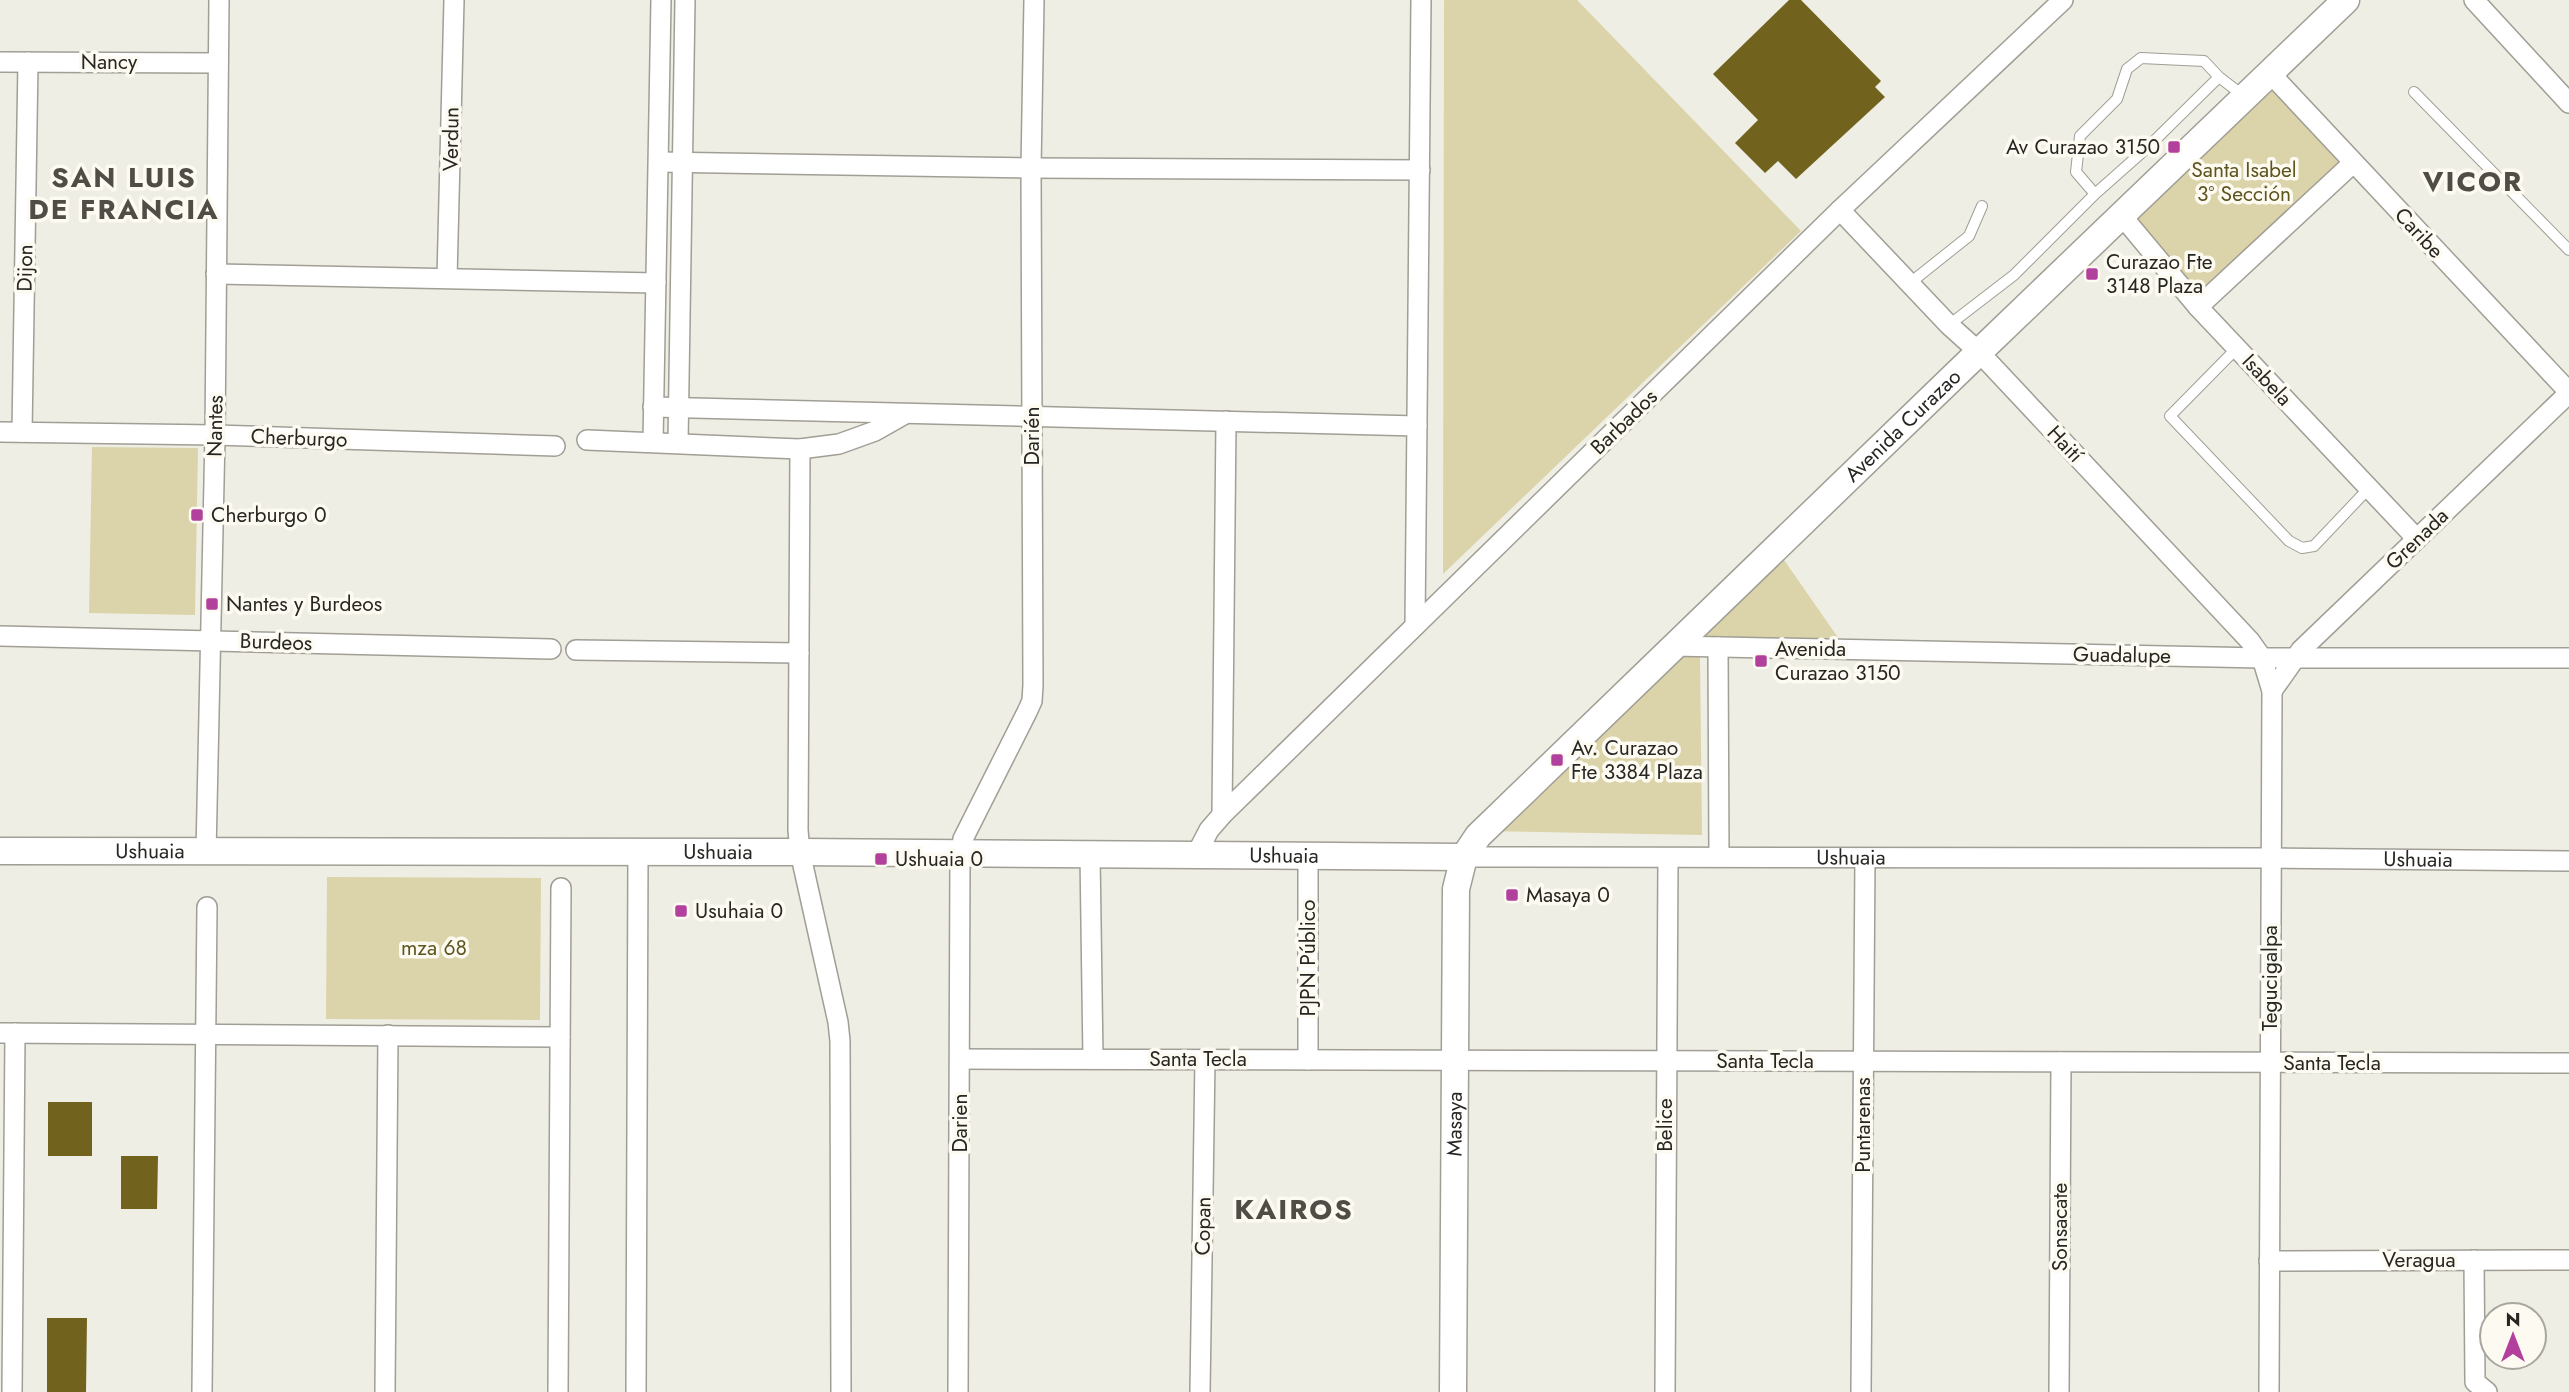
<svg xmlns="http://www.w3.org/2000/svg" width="2569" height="1392" font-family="Jost,sans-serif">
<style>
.green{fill:#dbd3a9}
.building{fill:#71631d}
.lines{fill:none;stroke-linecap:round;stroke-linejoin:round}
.lane-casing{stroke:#a09e95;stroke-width:12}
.street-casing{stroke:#a09e95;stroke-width:22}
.secondary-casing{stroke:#a09e95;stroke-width:29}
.lane{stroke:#fff;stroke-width:10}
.street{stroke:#fff;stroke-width:19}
.secondary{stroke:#fff;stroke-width:26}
.poi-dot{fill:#b1419d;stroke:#fdfbf1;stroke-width:2.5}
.labels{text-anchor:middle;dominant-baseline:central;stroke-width:7;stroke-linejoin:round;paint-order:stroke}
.street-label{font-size:21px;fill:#272623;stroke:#fdfbf1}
.poi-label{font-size:21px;fill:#272623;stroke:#fdfbf1;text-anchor:start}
.park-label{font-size:21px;fill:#5e5420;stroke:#fdfbf1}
.district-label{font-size:28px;font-weight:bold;letter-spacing:2px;fill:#4f4d46;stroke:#fdfbf1}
</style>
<rect width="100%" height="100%" fill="#efeee4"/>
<path class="green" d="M1444 0H1577L1801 231 1443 574Z
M2272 82 2347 160 2200 297 2127 219Z
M92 447 198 448 195 615 89 613Z
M1782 557 1839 639 1696 640Z
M1680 657H1700L1702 835 1488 831Z
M327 877 541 878 540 1020 326 1019Z"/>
<path class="building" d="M1789 0H1801L1881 81 1875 87 1885 97 1796 179 1778 161 1765 173 1735 143 1758 120 1713 74Z
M48 1102H92V1156H48Z
M121 1156H158L157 1209H121Z
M47 1318H87L86 1392H47Z"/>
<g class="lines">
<defs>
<path id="lane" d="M2414 92 2569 250
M2095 194 2076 172 2080 136 2117 99 2127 69 2141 58 2204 61 2219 77 2245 97
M1910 283 1969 236 1982 206
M1949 325 2014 275 2095 194 2148 147 2219 77
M2237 348 2170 416 2289 541 2302 548 2314 546 2369 488"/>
<g id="street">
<path d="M2474 0 2569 103"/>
<path d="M0 62 217 63"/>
<path d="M2270 73 2569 392"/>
<path d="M659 162 1031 168 1420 170"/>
<path d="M1840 210 1949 325 1979 352 2250 641 2262 658 2272 691 2269 1392"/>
<path d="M2122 216 2198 307 2417 539"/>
<path d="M216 274 656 283"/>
<path d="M447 278 454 0"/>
<path d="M2198 307 2353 163"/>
<path d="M653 407 1417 426"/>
<path d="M0 432 215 435 555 446"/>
<path d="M22 432 28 62"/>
<path d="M587 440 800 449 839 444 875 431 905 414"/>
<path d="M653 442 661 0"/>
<path d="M678 443 685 0"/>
<path d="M800 449 798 830 800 852 838 1022 840 1041 841 1392"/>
<path d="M1415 626 1421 0"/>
<path d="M0 636 551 649"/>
<path d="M1674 646 2262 658H2569"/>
<path d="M1718 647 1719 857"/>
<path d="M576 650 799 653"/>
<path d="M2272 691 2301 650 2569 393"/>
<path d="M1222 815 1226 421"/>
<path d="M206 853 215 435 219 0"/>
<path d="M1090 855 1093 1059"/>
<path d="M1196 855 1209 830 1222 815 1840 210 2063 0"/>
<path d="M1308 856V1060"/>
<path id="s1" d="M1464 857 2271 858 2569 861"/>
<path d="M0 1033 560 1037"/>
<path d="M960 1059 2569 1063"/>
<path d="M2474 1260 2475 1382 2487 1392"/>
<path d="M2269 1261 2569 1260"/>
<path d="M12 1392 15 1033"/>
<path d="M202 1392 207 907"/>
<path d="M385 1392 388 1035"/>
<path d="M558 1392 561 888"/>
<path d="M636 1392 638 852"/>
<path d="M958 1392 960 855 963 839 1027 712 1032 701 1033 685 1031 168 1034 0"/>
<path d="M1200 1392 1205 1059"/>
<path d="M1665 1392 1668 858"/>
<path d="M1861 1392 1865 858"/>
<path d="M2059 1392 2061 1062"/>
</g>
<g id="secondary">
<path id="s2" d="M0 851 800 852 1464 857"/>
<path id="s3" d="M1453 1392 1456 889 1464 857 1478 836 1979 352 2346 0"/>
</g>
</defs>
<use href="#lane" class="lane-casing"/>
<use href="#street" class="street-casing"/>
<use href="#secondary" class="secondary-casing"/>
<use href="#lane" class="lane"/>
<use href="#street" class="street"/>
<use href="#secondary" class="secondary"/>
</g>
<g class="poi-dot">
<rect x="2167" y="140" width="14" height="14" rx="3.5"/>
<rect x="2085" y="267" width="14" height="14" rx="3.5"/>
<rect x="190" y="508" width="14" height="14" rx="3.5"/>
<rect x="205" y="597" width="14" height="14" rx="3.5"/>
<rect x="1754" y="654" width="14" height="14" rx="3.5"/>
<rect x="1550" y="753" width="14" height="14" rx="3.5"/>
<rect x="874" y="852" width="14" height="14" rx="3.5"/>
<rect x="1505" y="888" width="14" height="14" rx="3.5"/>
<rect x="674" y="904" width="14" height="14" rx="3.5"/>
</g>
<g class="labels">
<g class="street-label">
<text x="109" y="62">Nancy</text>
<text transform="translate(451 139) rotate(-89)">Verdun</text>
<text transform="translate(2419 233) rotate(47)">Caribe</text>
<text transform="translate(25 268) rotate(-89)">Dijon</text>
<text transform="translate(2267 380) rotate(47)">Isabela</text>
<text transform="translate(1624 422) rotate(-44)">Barbados</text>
<text transform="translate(215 426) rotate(-89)">Nantes</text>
<text stroke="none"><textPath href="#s3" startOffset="1152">Avenida Curazao</textPath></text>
<text transform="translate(1032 436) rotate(-90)">Darién</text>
<text transform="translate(299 438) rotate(2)">Cherburgo</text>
<text transform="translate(2065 444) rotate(47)">Haití</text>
<text transform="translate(2417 539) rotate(-44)">Grenada</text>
<text transform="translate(276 642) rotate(2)">Burdeos</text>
<text transform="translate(2122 655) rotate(1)">Guadalupe</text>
<text stroke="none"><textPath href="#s2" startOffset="150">Ushuaia</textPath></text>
<text stroke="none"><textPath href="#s2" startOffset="718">Ushuaia</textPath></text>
<text stroke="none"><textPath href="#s2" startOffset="1284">Ushuaia</textPath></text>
<text stroke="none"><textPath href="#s1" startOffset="387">Ushuaia</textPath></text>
<text stroke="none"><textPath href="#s1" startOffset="954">Ushuaia</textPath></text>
<text transform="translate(1308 958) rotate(-90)">PJPN Público</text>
<text transform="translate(2270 978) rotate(-90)">Tegucigalpa</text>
<text x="1198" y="1059">Santa Tecla</text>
<text x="1765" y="1061">Santa Tecla</text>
<text x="2332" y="1063">Santa Tecla</text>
<text transform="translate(960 1123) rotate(-90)">Darien</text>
<text stroke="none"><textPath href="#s3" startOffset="268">Masaya</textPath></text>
<text transform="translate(1665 1125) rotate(-90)">Belice</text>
<text transform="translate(1863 1125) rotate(-90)">Puntarenas</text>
<text transform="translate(1203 1226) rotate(-89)">Copan</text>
<text transform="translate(2060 1227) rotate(-90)">Sonsacate</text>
<text x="2419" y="1260">Veragua</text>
</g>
<g class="poi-label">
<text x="2160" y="147" text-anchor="end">Av Curazao 3150</text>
<text x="2106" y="262">Curazao Fte<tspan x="2106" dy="24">3148 Plaza</tspan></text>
<text x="211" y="515">Cherburgo 0</text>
<text x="226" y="604">Nantes y Burdeos</text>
<text x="1775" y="649">Avenida<tspan x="1775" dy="24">Curazao 3150</tspan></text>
<text x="1571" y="748">Av. Curazao<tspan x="1571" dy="24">Fte 3384 Plaza</tspan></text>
<text x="895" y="859">Ushuaia 0</text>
<text x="1526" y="895">Masaya 0</text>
<text x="695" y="911">Usuhaia 0</text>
</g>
<g class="park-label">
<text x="2244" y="170">Santa Isabel<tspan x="2244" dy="24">3° Sección</tspan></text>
<text x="434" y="948">mza 68</text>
</g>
<g class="district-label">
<text x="124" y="177">SAN LUIS<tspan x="124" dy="32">DE FRANCIA</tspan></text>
<text x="2473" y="181">VICOR</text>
<text x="1294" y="1209">KAIROS</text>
</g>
</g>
<g transform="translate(2513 1336)"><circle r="33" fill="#fdfbf1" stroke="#a7a69f" stroke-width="2"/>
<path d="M0-5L12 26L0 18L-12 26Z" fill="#b1419d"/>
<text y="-10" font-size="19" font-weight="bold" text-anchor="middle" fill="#272623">N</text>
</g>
</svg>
